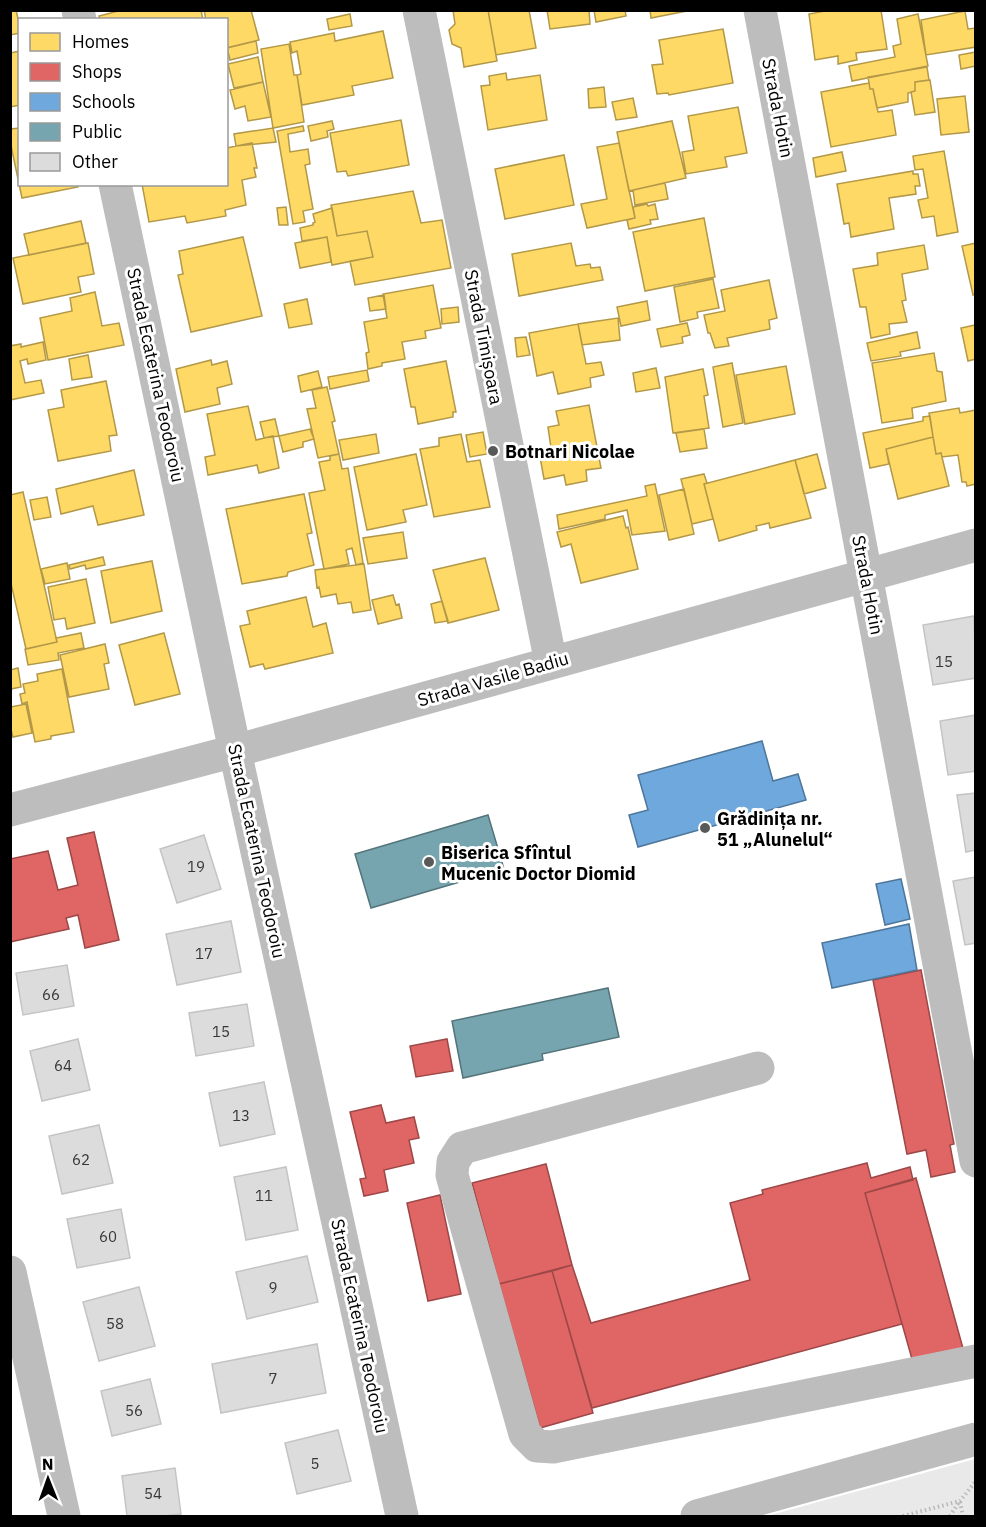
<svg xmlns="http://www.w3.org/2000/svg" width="986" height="1527" font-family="'IBM Plex Sans',sans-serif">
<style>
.green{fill:#e9e9e9}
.homes{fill:#ffd966;stroke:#b29847;stroke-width:1.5}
.shops{fill:#e06666;stroke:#9d4747;stroke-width:1.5}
.schools{fill:#6fa8dc;stroke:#4e769a;stroke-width:1.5}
.public{fill:#76a5af;stroke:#53747a;stroke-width:1.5}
.building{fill:#dcdcdc;stroke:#c4c4c4;stroke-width:1.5}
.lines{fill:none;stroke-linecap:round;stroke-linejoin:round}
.path{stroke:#b8b8b8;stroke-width:4;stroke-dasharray:1.5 3;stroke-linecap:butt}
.minor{stroke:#bdbdbd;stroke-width:33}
.major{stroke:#bdbdbd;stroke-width:33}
.poi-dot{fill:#595959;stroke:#fff;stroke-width:2}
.labels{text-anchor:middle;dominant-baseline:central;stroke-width:6;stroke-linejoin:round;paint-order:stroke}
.number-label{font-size:15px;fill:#373737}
.street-label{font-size:18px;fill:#000;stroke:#fff}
.poi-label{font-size:18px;font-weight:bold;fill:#000;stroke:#fff;text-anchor:start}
</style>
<rect width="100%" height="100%" fill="#fff"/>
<path class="green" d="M975 1459V1516H767Z"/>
<path class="homes" d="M10 10H16L20 27V33L10 35Z
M122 10H201L203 20H100L99 16Z
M204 10H251L259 40 226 48V20H206Z
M453 10H488L497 61 464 67 461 48 452 44 449 30 455 24Z
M488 10H529L536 48 496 55Z
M547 10H589L590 24 550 29Z
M594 10H625L626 16 596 22Z
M650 10H692L651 18Z
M881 10 887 49 856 53 857 60 838 64V56L815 60 809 14 830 10Z
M965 11 968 29 976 28V47L926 55 921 20Z
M350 14 352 26 329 30 327 19Z
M918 14 928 66 852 81 849 66 895 57 893 46 901 44 897 19Z
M723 29 733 83 669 95 668 93 657 94 652 65 663 64 659 40Z
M383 31 393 78 352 86 354 95 302 105 297 75 301 74 297 51 292 53 290 42 334 33 335 41Z
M256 41 258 53 230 60 227 48Z
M289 44 294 75H297L304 122 273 128 261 49Z
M20 51V105L10 107V53Z
M976 52V66L961 69 959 55Z
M258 57 263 82 234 88 228 64Z
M927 67 929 80 915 82V91L908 93V102L877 108 873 89H870L868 77Z
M506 73 507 80 540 75 547 120 488 130 481 86 490 85 489 76Z
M930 80 935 112 915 115 911 92 915 91V82Z
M263 82 271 117 248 121 245 106 235 109 230 90Z
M869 83 870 89H873L878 112 892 110 896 135 831 147 821 92Z
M604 87 606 107 589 108 588 89Z
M965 96 969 132 941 135 937 99Z
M633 98 637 117 616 120 612 102Z
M738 107 747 153 725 157 727 167 686 174 682 152 694 150 688 116Z
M401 120 409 165 348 176 346 171 337 172 330 133Z
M332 121 334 129 327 131 328 137 311 141 308 126Z
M672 121 686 178 629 191 617 132Z
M303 126 304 131 288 134 290 152 308 149 310 164 305 165 313 209 303 211 305 222 293 224 277 131Z
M20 128V184H78V187L22 198 10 141V129Z
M273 128 276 142 236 146 234 134Z
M252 143 257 168H254L256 177 242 180 246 205 225 210 226 216 187 223 185 216 149 222 142 184H226V148Z
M619 143 635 218 587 228 581 204 607 199 597 147Z
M944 151 958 232 937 236 934 216 922 218 918 200 928 198 923 169 915 170 913 156Z
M842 152 846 171 816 177 813 158Z
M564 155 574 205 505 219 495 169Z
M913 171V174H918L920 186H915L916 194 889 198 894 229 851 237 849 223 844 224 837 184Z
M665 183 668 199 635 205 633 190Z
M413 191 421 223 442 220 451 268 355 285 350 261 373 257 367 231 337 236 331 205Z
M647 204 648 206 655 204 658 219 650 220 651 224 629 229 627 220 635 218 633 207Z
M286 207 288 225H279L277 208Z
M332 208 337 236 367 231 373 257 332 265 327 237 302 241 300 228 313 225V223L315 222 313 214Z
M704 218 715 277 645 291 633 232Z
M81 221 86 243 29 255 24 234Z
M243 237 262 316 191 332 178 275 183 274 179 251Z
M327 237 331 262 300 268 295 243Z
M88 243 94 274 78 277 81 292 23 304 13 258Z
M571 243 576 266 590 264 591 268 600 267 603 280 519 296 512 254Z
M976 243V294L973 295 962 246Z
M924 245 928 269 902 274 906 300 902 301 907 322 889 324 890 334 871 338 866 307H860L853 269 878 265 877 253Z
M713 279 719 308 697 312 698 318 680 322 674 287Z
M769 280 777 318 769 320 770 329 727 338 729 346 715 348 710 333H708L704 315 725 311 721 290Z
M433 285 441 328 425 331 426 338 402 342 405 359 382 363V366L368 369 366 353 369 352 364 322 387 318 383 294Z
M95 292 102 326 119 323 124 345 48 360 40 318 72 311 70 298Z
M384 295 386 309 370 311 368 298Z
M307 299 312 324 289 328 284 304Z
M647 301 650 320 621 326 617 307Z
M458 307 459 322 442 324 441 309Z
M618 318 620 340 582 345 578 324Z
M687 323 690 335 682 337 683 343 661 347 657 329Z
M578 324 586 364 601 362 604 375 590 378 591 387 558 394 553 372 537 376 529 333Z
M975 325 976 359 968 361 961 328Z
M917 332 920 348 900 352 901 356 871 361 867 343Z
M526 337 530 355 517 357 515 338Z
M43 342 46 360 28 364 27 359 20 361 25 383 41 380 44 393 10 400V346L21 344V347Z
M934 353 937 371 942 372 946 401 912 408 913 418 882 423 872 363Z
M88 355 92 377 72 380 69 359Z
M211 360 212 365 227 361 232 384 217 388 220 404 185 412 176 369Z
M446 361 456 412H453V417L418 424 415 407H411L404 369Z
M732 363 743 423 723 427 713 367Z
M786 366 795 414 745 424 736 375Z
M656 368 660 388 636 392 633 373Z
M703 369 708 395 704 396 709 428 673 433 665 377Z
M367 370 369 381 330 389 328 377Z
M318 371 322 387 301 392 298 376Z
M106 381 117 435 109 436 111 451 58 461 48 410 64 407 61 390Z
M327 387 335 421 332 422 339 454 318 458 307 409 316 408 312 390Z
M589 405 601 468 586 470 587 481 566 485 564 475 544 479 540 457 552 455 548 427 559 425 556 411Z
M248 406 256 440 273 436 279 468 259 473 257 465 208 475 205 457 215 455 207 414Z
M959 408 960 413 976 410V484L967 486 966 482H962L958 455 942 457 941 453 936 454 929 413Z
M930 416 933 437 886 449 889 464 870 468 863 433 923 421V417Z
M275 419 279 436 264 438 260 422Z
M310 429 314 439 303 442V447L283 452 279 436Z
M704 429 707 448 680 452 676 433Z
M483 432 487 454 470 457 466 435Z
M376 434 379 453 343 460 339 440Z
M461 434 467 462 480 460 490 507 434 517 420 449 439 446V438Z
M933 437 936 454 941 453 949 486 898 499 886 449Z
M339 454 342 469 348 468 363 563 356 565 352 548 346 550 349 564 324 569 309 493 325 490 319 462 330 460V456Z
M416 454 427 505 403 510 406 522 367 530 354 467Z
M817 454 826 488 804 494 795 460Z
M795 460 811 518 770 528 769 523 756 526 757 530 719 541 704 484Z
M134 470 144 515 98 525 93 506 61 514 56 489Z
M704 474 707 483 704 484 713 519 692 524 681 479Z
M655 484 665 531 632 535 627 510 605 515V519L559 529 557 515 647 496 645 486Z
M684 489 694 534 669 540 659 495Z
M23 492 57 642 26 649 10 579V495Z
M304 494 312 533 307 534 314 565 288 572 287 576 242 584 226 509Z
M47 497 51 517 34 520 30 500Z
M623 516 626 528 628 527 638 569 581 583 571 544 561 547 557 532Z
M403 532 407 558 368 564 363 538Z
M103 557 105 565 86 569 85 565 70 569 69 565Z
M485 558 499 610 448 623 433 570Z
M152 561 162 611 111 623 101 571Z
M67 563 70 579 45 584 41 569Z
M364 564 371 610 353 613 351 602 338 604 336 594 321 597 319 587 317 588 315 570Z
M86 579 95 623 67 629 65 618 54 620 48 587Z
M393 595 396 605 399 604 402 618 378 624 372 600Z
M306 597 313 627 326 623 333 653 265 669 263 664 250 667 240 626 250 624 247 611Z
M442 601 448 621 435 623 431 604Z
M81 633 84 648 58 653 59 660 28 665 25 649 57 642 56 638Z
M164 633 180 694 135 705 119 645Z
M105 644 109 663 104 664 109 689 69 697 60 655Z
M18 668 21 687 11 689 10 670Z
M62 669 74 732 51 736V739L35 742 27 702 22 704 20 694 25 693 23 684 38 681 37 674Z
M26 704 32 733 13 737 10 726V707Z"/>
<path class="shops" d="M94 832 119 940 85 948 78 915 66 918 69 929 10 942V859L48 851 58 890 78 885 67 838Z
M921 970 954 1144 950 1145 955 1172 931 1177 926 1150 907 1154 873 980Z
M447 1039 453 1071 416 1077 410 1046Z
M381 1105 386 1123 414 1117 419 1138 409 1140 414 1163 384 1170 388 1191 364 1196 360 1179 366 1178 350 1112Z
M867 1163 871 1178 910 1167 913 1180 865 1193 902 1324 592 1408 552 1271 572 1265 591 1323 750 1280 730 1203 763 1194 762 1190Z
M546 1164 572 1265 499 1284 472 1183Z
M916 1178 964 1352 914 1366 865 1193Z
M440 1195 461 1294 428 1301 407 1203Z
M552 1271 593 1413 540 1428 499 1284Z"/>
<path class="schools" d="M762 741 773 781 798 774 806 800 638 847 629 815 648 810 638 775Z
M901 879 910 919 885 925 876 884Z
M909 924 917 970 832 988 822 943Z"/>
<path class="public" d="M488 815 504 869 371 908 355 854Z
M608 988 619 1037 542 1054 543 1060 463 1078 452 1021Z"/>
<path class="building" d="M974 616 976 678 933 685 923 625Z
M976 715V771L948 775 940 721Z
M976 793V850L966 852 957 795Z
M204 835 221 889 177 903 160 849Z
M976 877V943L965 945 953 881Z
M231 921 241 972 177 985 166 934Z
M67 965 74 1006 23 1015 16 973Z
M247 1004 254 1046 196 1056 189 1013Z
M78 1039 90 1090 42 1101 30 1051Z
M264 1082 275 1134 220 1146 209 1093Z
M99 1125 113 1183 62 1194 49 1136Z
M286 1167 298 1230 246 1240 234 1177Z
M121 1209 130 1258 77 1268 67 1219Z
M307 1256 318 1302 247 1319 236 1272Z
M139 1287 155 1346 99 1361 83 1302Z
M317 1344 326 1393 221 1413 212 1364Z
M150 1379 161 1424 112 1436 101 1391Z
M338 1430 351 1481 297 1494 285 1443Z
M175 1468 181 1514 163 1516H127L122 1476Z"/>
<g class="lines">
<path class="path" d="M960 1502 963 1516
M903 1516 960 1501 976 1481
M950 1516 959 1502"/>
<path class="minor" d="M78 10 80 20
M419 10 551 663
M760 10 976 1161
M115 184 235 751 402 1516
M10 810 235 751 976 545
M758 1068 462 1148 453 1162 452 1175 525 1434 537 1446 553 1447 976 1361
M697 1516 976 1439"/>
<path class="major" d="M10 1272 64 1516"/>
</g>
<g class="poi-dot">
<circle cx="493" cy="451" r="6"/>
<circle cx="705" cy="828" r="6"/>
<circle cx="429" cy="862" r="6"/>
</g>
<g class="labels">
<g class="number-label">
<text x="944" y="661">15</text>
<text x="196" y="866">19</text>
<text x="204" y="953">17</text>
<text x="51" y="994">66</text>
<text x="221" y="1031">15</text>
<text x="63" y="1065">64</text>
<text x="241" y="1115">13</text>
<text x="81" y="1159">62</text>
<text x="264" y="1195">11</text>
<text x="108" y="1236">60</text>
<text x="273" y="1287">9</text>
<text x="115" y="1323">58</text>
<text x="273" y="1378">7</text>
<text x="134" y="1410">56</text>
<text x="315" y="1463">5</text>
<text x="153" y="1493">54</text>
</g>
<g class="street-label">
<text transform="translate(778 108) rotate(79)">Strada Hotin</text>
<text transform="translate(484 337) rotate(79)">Strada Timișoara</text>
<text transform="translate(156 375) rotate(78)">Strada Ecaterina Teodoroiu</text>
<text transform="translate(868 585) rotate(79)">Strada Hotin</text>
<text transform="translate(493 679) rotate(-16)">Strada Vasile Badiu</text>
<text transform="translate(257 851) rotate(78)">Strada Ecaterina Teodoroiu</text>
<text transform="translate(360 1326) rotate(78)">Strada Ecaterina Teodoroiu</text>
</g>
<g class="poi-label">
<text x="505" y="451">Botnari Nicolae</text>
<text x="717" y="818">Grădinița nr.<tspan x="717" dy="21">51 „Alunelul“</tspan></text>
<text x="441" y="852">Biserica Sfîntul<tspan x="441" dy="21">Mucenic Doctor Diomid</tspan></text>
</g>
</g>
<rect width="986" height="1527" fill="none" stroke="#000000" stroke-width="24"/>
<rect x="18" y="18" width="210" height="168" fill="#ffffff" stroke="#999999" stroke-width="1.5"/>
<rect x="30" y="33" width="30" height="18" fill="#ffd966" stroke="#999999" stroke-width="1.5"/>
<text x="72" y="48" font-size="18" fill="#000000">Homes</text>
<rect x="30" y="63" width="30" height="18" fill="#e06666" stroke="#999999" stroke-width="1.5"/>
<text x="72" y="78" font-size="18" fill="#000000">Shops</text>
<rect x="30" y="93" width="30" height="18" fill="#6fa8dc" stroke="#999999" stroke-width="1.5"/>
<text x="72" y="108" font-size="18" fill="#000000">Schools</text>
<rect x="30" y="123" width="30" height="18" fill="#76a5af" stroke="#999999" stroke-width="1.5"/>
<text x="72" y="138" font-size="18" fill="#000000">Public</text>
<rect x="30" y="153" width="30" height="18" fill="#dcdcdc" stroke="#999999" stroke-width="1.5"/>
<text x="72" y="168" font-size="18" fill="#000000">Other</text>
<g transform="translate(48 1479) rotate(359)" stroke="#ffffff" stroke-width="4.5" paint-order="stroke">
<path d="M0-4.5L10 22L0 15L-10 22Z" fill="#000000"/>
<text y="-9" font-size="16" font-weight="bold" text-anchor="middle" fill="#000000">N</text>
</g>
</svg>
